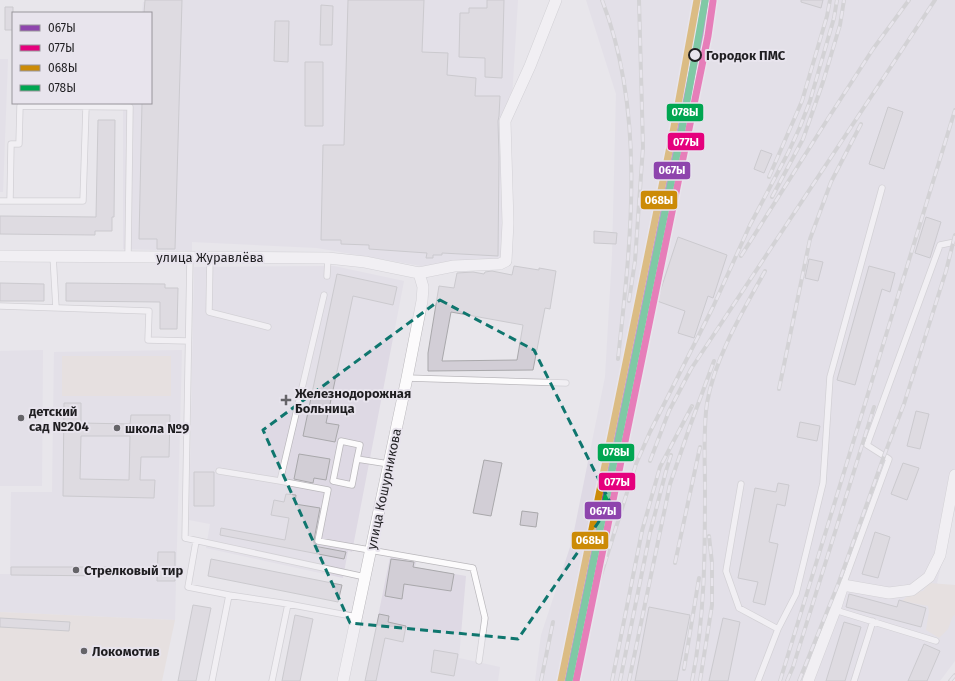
<svg xmlns="http://www.w3.org/2000/svg" width="955" height="681" font-family="'Fira Sans',sans-serif">
<style>
.built{fill:#ded9e4}
.green{fill:#e4dad2}
.building{fill:#d2ced6;stroke:#a9a8ab;fill-rule:evenodd}
.lines{fill:none;stroke-linecap:round;stroke-linejoin:round}
.service-casing{stroke:#bab8bc;stroke-width:7}
.minor-casing{stroke:#bab8bc;stroke-width:12}
.service{stroke:#fcfbfc;stroke-width:5.5}
.minor{stroke:#fcfbfc;stroke-width:11}
.rail-casing{stroke:#bababb;stroke-width:4}
.rail{stroke:#e8e4ed;stroke-width:2.5;stroke-dasharray:8;stroke-linecap:butt}
.rail-1-casing{stroke:#e8e4ed;stroke-width:10}
.rail-2-casing{stroke:#e8e4ed;stroke-width:10}
.rail-3-casing{stroke:#e8e4ed;stroke-width:10}
.rail-4-casing{stroke:#e8e4ed;stroke-width:10}
.rail-1{stroke:#8e44ad;stroke-width:7}
.rail-2{stroke:#e5007d;stroke-width:7}
.rail-3{stroke:#cc8b07;stroke-width:7}
.rail-4{stroke:#00a651;stroke-width:7}
.marked{fill:none;stroke:#0f766e;stroke-width:3;stroke-dasharray:8 5;stroke-linejoin:round}
.stop-dot{fill:#e8e4ed;stroke:#1f1e21;stroke-width:2}
.poi-dot{fill:#656468;stroke:#e8e4ed;stroke-width:1.5}
.labels{text-anchor:middle;dominant-baseline:central;stroke-width:4;stroke-linejoin:round;paint-order:stroke}
.stop-label{font-size:13px;font-weight:bold;fill:#1f1e21;stroke:#e8e4ed;text-anchor:start}
.street-label{font-size:13px;fill:#1f1e21;stroke:#e8e4ed}
.poi-label{font-size:13px;font-weight:bold;fill:#1f1e21;stroke:#e8e4ed;text-anchor:start}
.line-badge{stroke:#e8e4ed;stroke-width:1.5}
.badge-label{font-size:11px;text-anchor:middle;font-weight:bold;fill:#fff}
</style>
<rect width="100%" height="100%" fill="#e8e6eb"/>
<path class="built" d="M156 0H518L502 259 427 267 317 248 192 242V251L123 249V103H151V13H142L143 2H155Z
M586 0H955V508L937 583 955 597V661L940 681H535L541 635 572 541 605 377 612 256 616 94Z
M0 59H8L3 192H0Z
M334 266 404 281 352 552 348 551 343 578 206 548 210 524 189 520 194 267Z
M43 350 42 486H0V351Z
M182 350 175 620 0 612V574H10L11 492H52L54 352Z
M390 557 416 562 415 567 466 576 459 658 500 667 498 681H365Z"/>
<path class="green" d="M62 356H171V396H62Z
M929 583 955 585V615L953 616 948 629 939 638 926 630 929 612 928 606 902 601 911 593 923 591Z
M0 612 175 620 162 681H0Z"/>
<path class="building" d="M145 0H182L175 249H157V239H139L142 103H151V13H144Z
M348 0H424L422 52 448 53 447 75 476 78 475 96H500L499 116 498 121 499 158 498 256 442 253V255H433V258H426L427 253 369 249V245L341 244V240H321L323 145H344Z
M487 0H504L502 78 485 77V58L459 57 460 13H469V8H487Z
M801 0H823L821 8 801 2Z
M321 5 333 6 332 45H320Z
M5 7H13V30H5Z
M275 21H289L288 62 274 61Z
M305 62H323V126H305Z
M888 107 903 112 884 169 869 164Z
M98 120H115L114 217H112V231H95V235L0 234V216L96 217Z
M761 150 772 154 764 173 754 169Z
M926 217 941 222 930 258 915 253Z
M594 231 617 233 616 244 594 243Z
M678 237 727 255 713 298 708 296 694 338 678 333 685 311 657 301Z
M809 259 823 262 818 281 805 278Z
M514 266 539 270V268L556 271 550 309 545 308 533 370 428 371V353L439 286 454 288 457 273 473 272 484 274 485 272 492 271 512 275ZM451 312 523 325 517 360 442 361Z
M869 266 895 273 890 292 882 289 855 385 837 380Z
M337 274 397 287 393 305 353 296 326 423 339 425 335 442 303 436Z
M0 283 44 284V301H0Z
M66 283 165 284V288H178L177 329H160V302L66 301Z
M64 403H81V423L130 424 131 415H170L169 457H141L140 480H155L154 498 63 496ZM81 436H130L129 480 80 479Z
M916 411 929 414 920 449 907 446Z
M800 422 820 426 817 441 797 437Z
M299 454 330 459 326 480 314 478 313 483 294 479Z
M484 460 502 463 491 516 473 513Z
M903 463 919 468 907 500 891 494Z
M194 472H214V506H194Z
M778 483 789 485 785 506 777 504 769 542 778 544 765 605 753 602 758 582 738 578 755 488 776 492Z
M286 494 296 495 295 504 320 508 314 540V546L346 552 344 559 220 535 221 528 285 540 289 518 271 515 274 500 284 502Z
M522 511 538 513 536 527 520 525Z
M875 532 890 537 878 578 862 574Z
M158 552H175V581H157Z
M211 559 342 585 338 602 208 576Z
M391 559 414 562 413 567 454 574 451 591 404 584 402 599 385 596Z
M11 567H114V576L11 575Z
M849 594 897 607 899 600 926 608 921 627 846 607Z
M193 605 211 608 199 666 196 681H178Z
M649 607 690 615 677 681H635Z
M379 614 389 616 388 622 406 626 403 642 385 638 376 681H365Z
M295 615 313 619 300 681H282Z
M0 618 70 622 69 631 0 627Z
M723 618 740 622 728 681H709Z
M844 622 861 627 845 681H826Z
M924 644 940 651 927 681H908Z
M434 650 458 654 454 676 431 672Z"/>
<g class="lines">
<defs>
<path id="service" d="M0 201H83L86 107
M10 201 11 144H19L20 106 130 107 128 257
M53 256 56 308
M190 257 185 538 365 577
M210 257 209 312 268 327
M327 276 328 258
M324 295 280 481 328 490 318 541 473 568 485 618 479 661
M0 306 149 311 148 340 188 341
M407 378 566 383
M357 459 352 485 333 481 341 441 360 445 357 459 389 464
M219 471 280 481
M741 484 726 571 739 608 778 629 758 681
M196 541 188 587 229 595 212 681
M843 585 889 459 867 445 940 245 955 242
M229 595 288 604
M835 610 936 641
M778 629 796 594 823 483 830 377 882 188
M272 681 288 604 357 617
M854 681 873 621"/>
<path id="minor" d="M0 256 328 258 365 262 419 273 454 266 500 264 506 261 508 223 505 121 530 66 556 0
M343 681 407 378 422 301 423 287 419 273
M808 681 835 610 843 585 889 593 912 590 929 577 940 555 955 475"/>
</defs>
<use href="#service" class="service-casing"/>
<use href="#minor" class="minor-casing"/>
<use href="#service" class="service"/>
<use href="#minor" class="minor"/>
<defs>
<path id="rail" d="M602 0C646 114 631 240 618 359
M769 177 802 101 827 16 830 0
M772 197 803 139 823 82 840 25 844 0
M741 256 829 117 873 49 909 0
M629 301 635 261 643 147 639 0
M779 389 810 239 831 182 861 124
M650 461 669 411 691 369 935 0
M675 563 700 447
M590 610 636 464 650 432 713 307 750 225 788 153 800 127 810 101 834 18 837 0
M684 669 699 578
M541 681 553 622
M612 681 642 531 660 467 692 406
M620 681 650 533 666 471 671 455
M629 681 670 484 690 426 714 361
M692 681C705 617 705 553 705 488 705 460 703 431 707 403 715 357 743 311 765 271
M700 681 712 605V563L709 536
M780 681 955 110
M787 681 793 667 874 407
M799 681 839 582 884 456 904 404 946 271 955 235
M950 681 955 675"/>
</defs>
<use href="#rail" class="rail-casing"/>
<use href="#rail" class="rail"/>
<defs>
<path id="rail-1" d="M568 681 700 34 705 0"/>
<path id="rail-2" d="M576 681 708 36 713 1"/>
<path id="rail-3" d="M561 681 674 127 697 0"/>
<path id="rail-4" d="M569 681 682 129 705 1"/>
</defs>
<use href="#rail-1" class="rail-1-casing"/>
<use href="#rail-2" class="rail-2-casing"/>
<use href="#rail-3" class="rail-3-casing"/>
<use href="#rail-4" class="rail-4-casing"/>
<use href="#rail-1" class="rail-1"/>
<use href="#rail-2" class="rail-2"/>
<use href="#rail-3" class="rail-3"/>
<use href="#rail-4" class="rail-4"/>
</g>
<path d="M0 0H955V681H0ZM440 300 534 350 611 504 518 639 350 623 263 430Z" fill="#e8e6eb" fill-opacity=".55" fill-rule="evenodd"/>
<path class="marked" d="M440 300 534 350 611 504 518 639 350 623 263 430Z"/>
<circle class="stop-dot" cx="695" cy="55" r="6"/>
<g class="poi-dot">
<path d="M284 394h4v4h4v4h-4v4h-4v-4h-4v-4h4z"/>
<circle cx="21" cy="418" r="4"/>
<circle cx="117" cy="428" r="4"/>
<circle cx="76" cy="570" r="4"/>
<circle cx="84" cy="651" r="4"/>
</g>
<g class="labels">
<g class="stop-label">
<text x="706" y="55">Городок ПМС</text>
</g>
<g class="street-label">
<text x="210" y="257">улица Журавлёва</text>
<text transform="translate(384 489) rotate(-78)">улица Кошурникова</text>
</g>
<g class="poi-label">
<text x="295" y="393">Железнодорожная<tspan x="295" dy="15">Больница</tspan></text>
<text x="29" y="411">детский<tspan x="29" dy="15">сад №204</tspan></text>
<text x="125" y="428">школа №9</text>
<text x="84" y="570">Стрелковый тир</text>
<text x="92" y="651">Локомотив</text>
</g>
</g>
<g class="line-badge">
<rect x="666" y="103" width="38" height="19" rx="4" fill="#00a651"/>
<rect x="667" y="132" width="38" height="19" rx="4" fill="#e5007d"/>
<rect x="653" y="161" width="38" height="19" rx="4" fill="#8e44ad"/>
<rect x="640" y="190" width="38" height="20" rx="4" fill="#cc8b07"/>
<rect x="597" y="443" width="38" height="19" rx="4" fill="#00a651"/>
<rect x="598" y="472" width="38" height="19" rx="4" fill="#e5007d"/>
<rect x="584" y="501" width="38" height="19" rx="4" fill="#8e44ad"/>
<rect x="571" y="531" width="38" height="19" rx="4" fill="#cc8b07"/>
</g>
<g class="badge-label">
<text x="685" y="116">078Ы</text>
<text x="686" y="146">077Ы</text>
<text x="672" y="174">067Ы</text>
<text x="659" y="204">068Ы</text>
<text x="616" y="456">078Ы</text>
<text x="617" y="486">077Ы</text>
<text x="603" y="515">067Ы</text>
<text x="590" y="544">068Ы</text>
</g>
<rect x="12" y="12" width="140" height="92" fill="#e8e4ed" stroke="#98959b"/>
<rect x="20" y="25" width="20" height="6" fill="#8e44ad" stroke="#98959b"/>
<text x="48" y="32" font-size="12" fill="#1f1e21">067Ы</text>
<rect x="20" y="45" width="20" height="6" fill="#e5007d" stroke="#98959b"/>
<text x="48" y="52" font-size="12" fill="#1f1e21">077Ы</text>
<rect x="20" y="65" width="20" height="6" fill="#cc8b07" stroke="#98959b"/>
<text x="48" y="72" font-size="12" fill="#1f1e21">068Ы</text>
<rect x="20" y="85" width="20" height="6" fill="#00a651" stroke="#98959b"/>
<text x="48" y="92" font-size="12" fill="#1f1e21">078Ы</text>
</svg>
